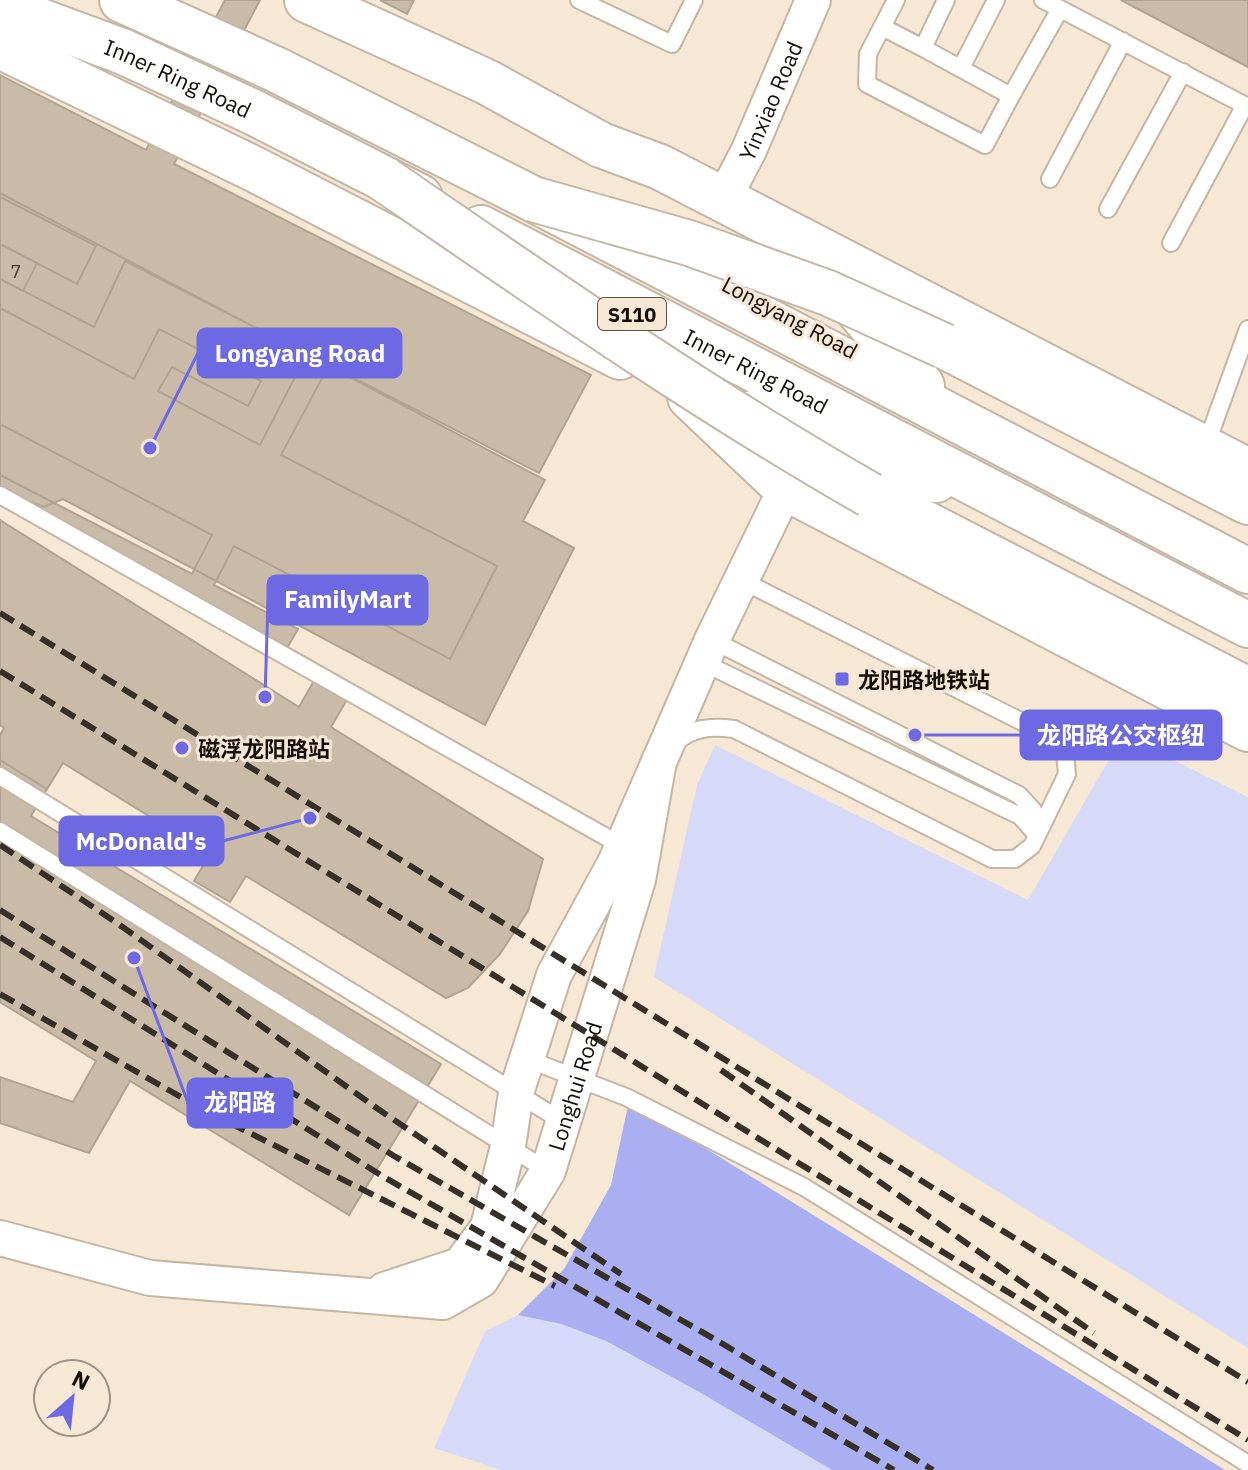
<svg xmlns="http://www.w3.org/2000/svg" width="1248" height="1470" font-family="'IBM Plex Sans','Noto Sans SC',sans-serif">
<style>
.green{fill:#d6daf8}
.forest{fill:#aaaff1}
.building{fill:#cabba9;stroke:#b1a391;stroke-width:2}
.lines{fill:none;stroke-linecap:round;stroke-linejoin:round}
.lane-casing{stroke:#c5b6a4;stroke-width:20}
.street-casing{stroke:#c5b6a4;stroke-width:38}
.primary-casing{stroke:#c5b6a4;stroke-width:48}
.highway-casing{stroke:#c5b6a4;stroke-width:48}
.lane{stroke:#fff;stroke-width:16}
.street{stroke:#fff;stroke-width:34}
.primary{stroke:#fff;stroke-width:44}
.highway{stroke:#fff;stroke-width:44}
.rail{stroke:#373028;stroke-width:6;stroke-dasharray:16 8;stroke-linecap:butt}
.highway-bridge-casing{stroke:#c5b6a4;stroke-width:48;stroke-linecap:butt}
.highway-bridge{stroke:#fff;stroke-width:44}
.poi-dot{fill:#6c69e3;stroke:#f7e8d5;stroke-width:3}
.labels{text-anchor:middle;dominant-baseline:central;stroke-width:6;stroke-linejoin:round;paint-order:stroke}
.number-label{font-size:18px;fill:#423a30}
.shield{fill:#f7e8d5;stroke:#585046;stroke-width:2}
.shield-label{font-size:20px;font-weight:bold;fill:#140f08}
.street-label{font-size:22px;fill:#140f08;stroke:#f7e8d5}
.poi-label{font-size:22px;font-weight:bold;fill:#140f08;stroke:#f7e8d5;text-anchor:start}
.leader{fill:none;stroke:#6c69e3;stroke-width:3}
.callout-dot{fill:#6c69e3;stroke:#f7e8d5;stroke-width:3}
.callout{fill:#6c69e3;stroke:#6c69e3;stroke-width:3}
.callout-label{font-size:24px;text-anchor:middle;font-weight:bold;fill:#fff}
</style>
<rect width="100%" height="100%" fill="#f7e8d5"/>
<path class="green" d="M1123 735 1248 797V1348L654 977 697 785 715 745 1028 900Z
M518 1315 561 1324 605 1341 701 1393 832 1470H501L434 1448 485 1331Z"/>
<path class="forest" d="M629 1101 1225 1470H832L701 1393 606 1341 561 1324 518 1315 564 1269 611 1185Z"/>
<path class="building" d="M225 0H260L174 164 591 375 539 473 329 365 281 455 497 566 450 659 234 546 214 585 298 629 286 650 0 502V475L192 574 212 535 0 424V308L134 379 159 329 261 381 248 406 172 367 158 391 260 445 307 354 125 261 94 327 0 279V244L77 284 96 246 0 197V75L146 150Z
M380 0H414L407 14Z
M380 0H414L407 14Z
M1121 0H1248V67Z
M0 193 545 480 523 521 574 548 485 725 63 499 44 507 0 490Z
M0 244 37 263 23 291 0 279Z
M0 520 299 707 319 672 352 691 331 727 543 859 528 911 500 954 468 988 446 998 246 876 230 902 194 881 210 854 63 763 47 789 0 760V735L4 728 0 725Z
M0 760 47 789 31 816 441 1064 349 1215 130 1081 89 1153 0 1123V1077L73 1102 96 1061 0 1002Z"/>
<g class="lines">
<defs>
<path id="lane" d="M579 0 672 44 694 0
M896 0 868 54 867 84 985 145 1011 96 923 48
M1043 0 1248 107
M882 27 923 48 946 0
M961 68 996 0
M1011 96 1060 9
M1050 179 1123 41
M1108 209 1183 72
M1171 243 1245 105
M1205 448 1248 329
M0 495 622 846
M712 640 1019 795 1033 810 1037 836
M702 662 1020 816 1036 834
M673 745C691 727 711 726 734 729L992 859H1015L1032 846 1067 774 1065 753 1052 737 741 580
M0 776 562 1121
M0 831 548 1171
M527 1059 626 1097 804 1187 1248 1464"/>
<g id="street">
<path id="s1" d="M723 200 749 150 813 0"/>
<path id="s2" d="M0 1238 150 1278 443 1302 481 1280 548 1171 638 880 659 761"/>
<path d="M384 1290 460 1265 488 1227 508 1146 516 1093 554 975 615 863 712 640 786 488"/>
</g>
<path id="primary" d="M307 0 487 82 601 145 660 167 1248 471
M0 46 256 170 620 357
M849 299 922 386
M690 397 786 488 1248 729
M753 413 936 480"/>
<g id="highway">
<path d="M122 0 275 69 533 199 1248 571"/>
<path id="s3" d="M0 6 124 52 255 113 420 197"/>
<path id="s4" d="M481 228 1248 625"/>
<path d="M944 346 1248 502"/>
<path d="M870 495 1248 690"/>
</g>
</defs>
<use href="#lane" class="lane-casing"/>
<use href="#street" class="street-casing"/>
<use href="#primary" class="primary-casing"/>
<use href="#highway" class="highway-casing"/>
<use href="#lane" class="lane"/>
<use href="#street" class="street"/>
<use href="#primary" class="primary"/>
<use href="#highway" class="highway"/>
<path class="rail" d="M0 613 1248 1382
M0 671 1248 1440
M0 845 117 923 378 1109 621 1274
M0 910 394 1156 723 1344 933 1470
M0 937 384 1177 894 1470
M0 994 202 1109 555 1286
M721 1070 1094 1333"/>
<defs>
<path id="highway-bridge" d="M384 179C544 289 702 399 870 495
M533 199 689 243 828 293 944 346"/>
</defs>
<use href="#highway-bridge" class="highway-bridge-casing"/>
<use href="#highway-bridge" class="highway-bridge"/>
</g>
<g class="poi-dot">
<rect x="834" y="671" width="16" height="16" rx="4"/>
<circle cx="182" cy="748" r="8"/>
</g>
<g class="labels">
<g class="number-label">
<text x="16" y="271">7</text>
</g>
<rect class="shield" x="598" y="298" width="68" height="32" rx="6"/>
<g class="shield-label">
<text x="632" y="314">S110</text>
</g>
<g class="street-label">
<text stroke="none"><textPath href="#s3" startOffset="192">Inner Ring Road</textPath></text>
<text stroke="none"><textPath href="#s1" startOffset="110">Yinxiao Road</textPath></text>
<text transform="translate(790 317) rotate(28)">Longyang Road</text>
<text stroke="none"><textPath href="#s4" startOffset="310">Inner Ring Road</textPath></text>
<text stroke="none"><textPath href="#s2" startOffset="710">Longhui Road</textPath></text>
</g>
<g class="poi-label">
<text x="858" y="679">龙阳路地铁站</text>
<text x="198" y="748">磁浮龙阳路站</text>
</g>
</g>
<path class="leader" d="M150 448L198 353M265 697L268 600M915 735L1021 735M310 818L223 841M134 958L188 1103"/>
<g class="callout-dot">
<circle cx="150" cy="448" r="8"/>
<circle cx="265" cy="697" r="8"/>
<circle cx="915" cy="735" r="8"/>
<circle cx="310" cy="818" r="8"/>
<circle cx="134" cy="958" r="8"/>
</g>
<g class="callout">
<rect x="198" y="329" width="203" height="48" rx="8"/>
<rect x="268" y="576" width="159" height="48" rx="8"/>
<rect x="1021" y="711" width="200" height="48" rx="8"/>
<rect x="60" y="817" width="163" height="48" rx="8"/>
<rect x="188" y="1079" width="104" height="48" rx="8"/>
</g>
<g class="callout-label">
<text x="300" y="362">Longyang Road</text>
<text x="348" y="608">FamilyMart</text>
<text x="1121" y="744">龙阳路公交枢纽</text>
<text x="141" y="850">McDonald's</text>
<text x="240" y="1111">龙阳路</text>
</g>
<g transform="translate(72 1398) rotate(27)"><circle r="38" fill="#f7e8d5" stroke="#9c9183" stroke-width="2"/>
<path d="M0-6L14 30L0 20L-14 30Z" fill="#6c69e3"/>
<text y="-12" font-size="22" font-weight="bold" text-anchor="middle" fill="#140f08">N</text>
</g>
</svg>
